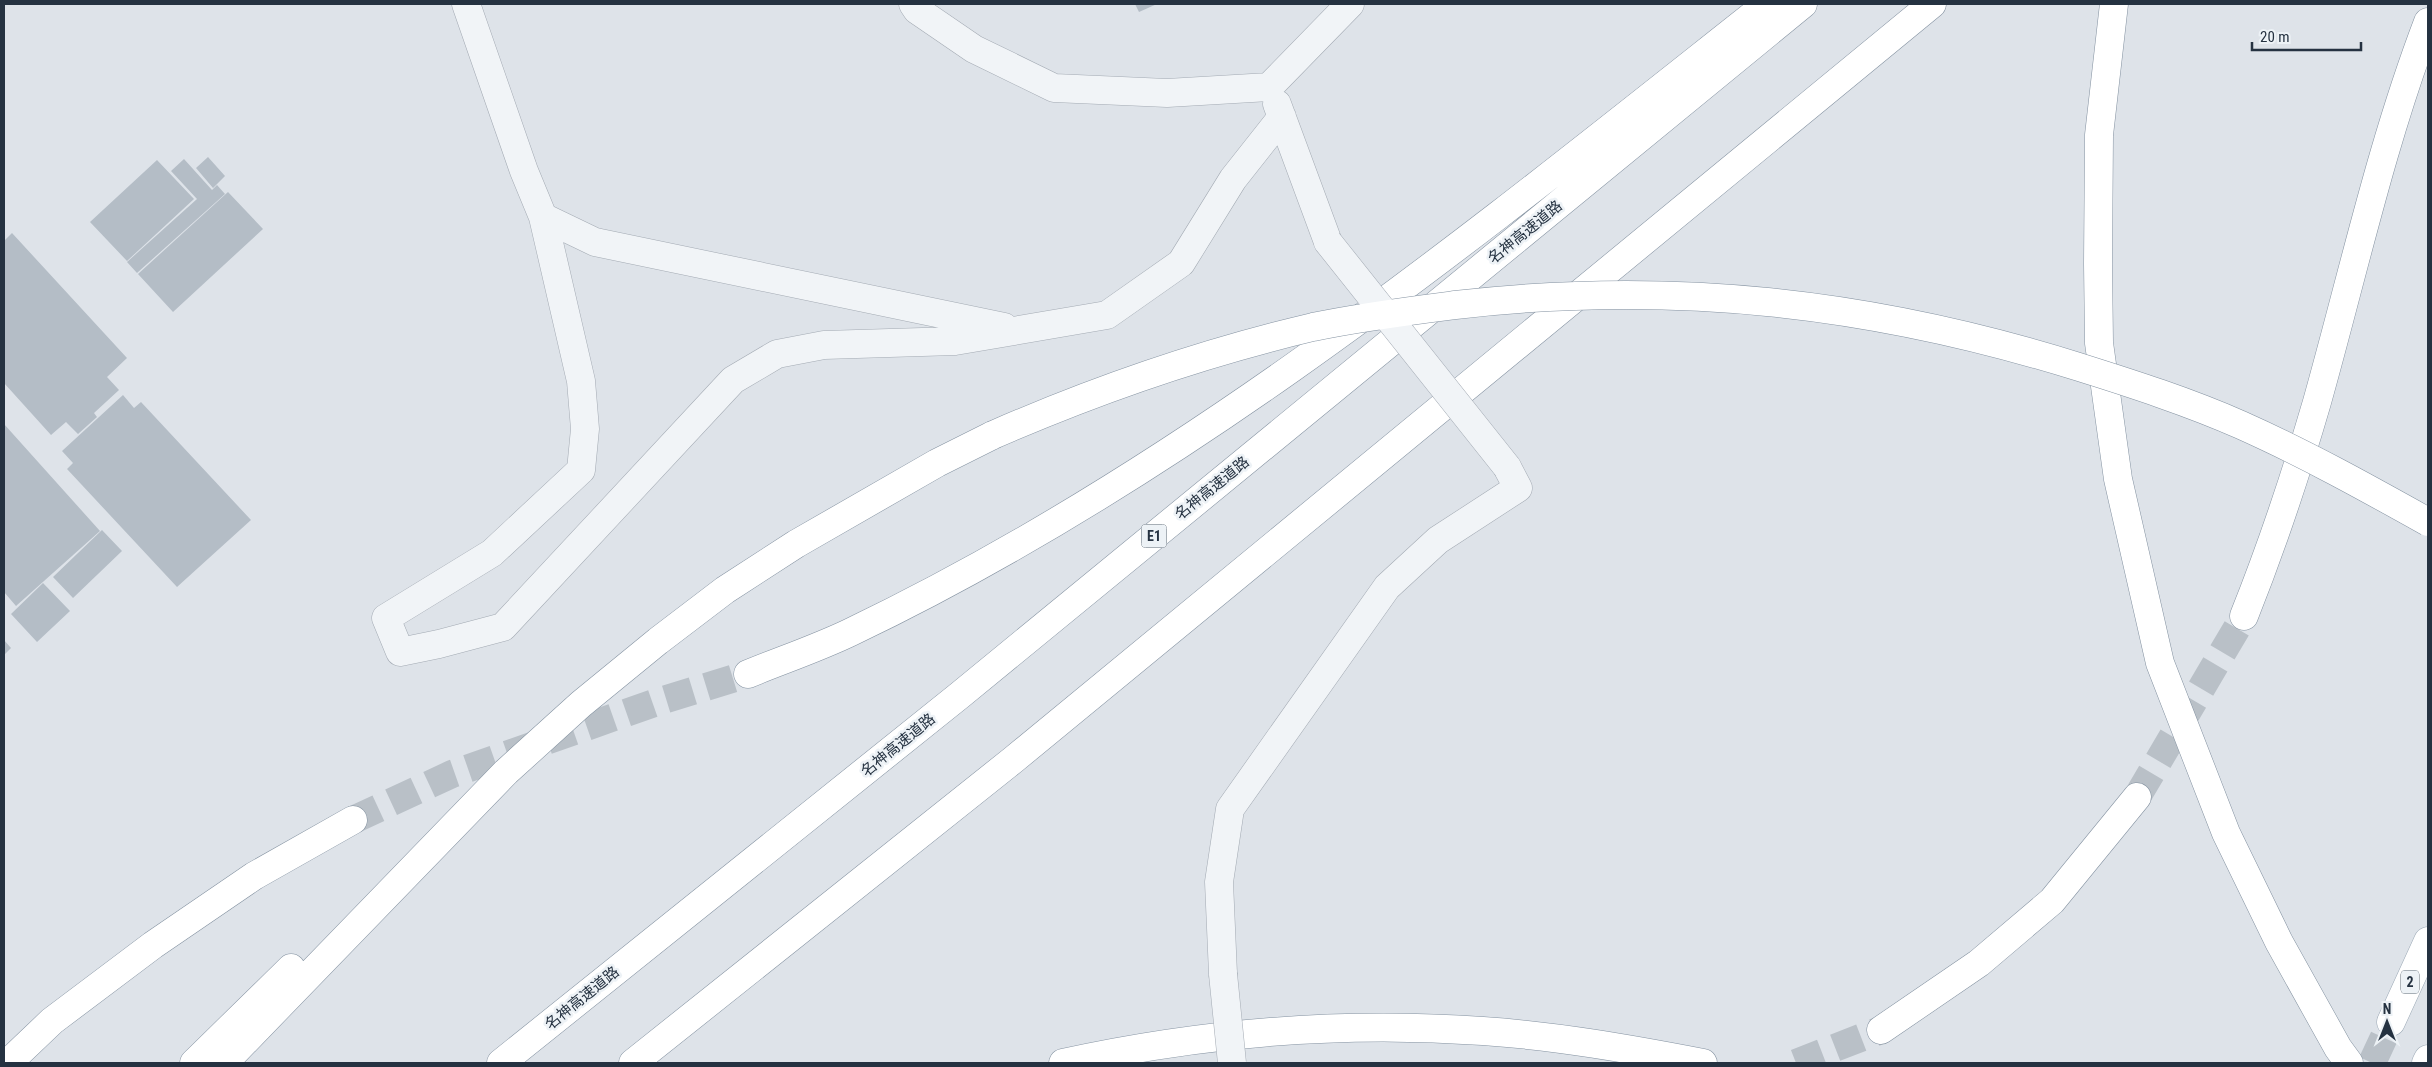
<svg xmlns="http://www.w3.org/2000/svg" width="2432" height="1067" font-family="'Roboto Condensed','Noto Sans JP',sans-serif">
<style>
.building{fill:#b4bdc6}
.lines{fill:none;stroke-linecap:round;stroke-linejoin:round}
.primary-tunnel{stroke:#b9c0c7;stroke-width:28;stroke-dasharray:28 14;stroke-linecap:butt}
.highway-tunnel{stroke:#b9c0c7;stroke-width:28;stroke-dasharray:28 14;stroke-linecap:butt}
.street-casing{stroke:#a3aab3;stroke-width:29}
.primary-casing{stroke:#9ca9b6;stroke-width:29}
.highway-casing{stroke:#8492a1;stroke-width:29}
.street{stroke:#f1f4f7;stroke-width:28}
.primary{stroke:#fff;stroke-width:28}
.highway{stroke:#fff;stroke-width:28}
.street-bridge-casing{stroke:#a3aab3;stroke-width:29;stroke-linecap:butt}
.highway-bridge-casing{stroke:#8492a1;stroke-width:29;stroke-linecap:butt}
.street-bridge{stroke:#f1f4f7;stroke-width:28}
.highway-bridge{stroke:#fff;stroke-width:28}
.labels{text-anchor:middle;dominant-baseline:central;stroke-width:5;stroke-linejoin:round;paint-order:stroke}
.shield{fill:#edf2f6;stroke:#616c77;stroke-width:1}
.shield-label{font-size:14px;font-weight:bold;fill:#253241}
.street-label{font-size:15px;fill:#253241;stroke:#edf2f6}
</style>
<rect width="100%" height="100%" fill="#dee3e9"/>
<path class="building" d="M1135 4H1157L1139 12Z
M208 157 225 176 213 188 196 168Z
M184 159 212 190 217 185 225 194 137 273 127 262 197 199 171 171Z
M157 160 194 199 127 261 90 222Z
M228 192 263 229 173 312 138 274Z
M12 233 127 358 107 377 119 390 94 413 97 417 78 434 66 422 51 435 4 383V241Z
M123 395 134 408 141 402 251 520 177 587 67 469 73 463 62 451Z
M4 424 100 531 16 606 4 592Z
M102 530 122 551 73 598 53 577Z
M43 583 70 611 37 642 11 614Z
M4 640 11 648 4 655Z"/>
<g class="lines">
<path class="primary-tunnel" d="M2372 1063 2391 1022"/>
<path class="highway-tunnel" d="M2137 797 2244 616
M353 820 452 774 657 702 748 674
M1796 1063 1881 1030"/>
<defs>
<path id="street" d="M466 4 524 171 543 217 595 242 1004 327
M913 4 917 10 974 49 1054 88 1167 93 1269 87 1350 4
M1277 104 1328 242
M543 217 581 381 585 429 581 470 492 553 386 618 400 652 439 644 503 627 733 380 777 354 824 345 955 341 1107 315 1181 263 1233 179 1282 117
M1223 974 1219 882 1230 809 1387 587 1438 540 1518 488 1507 467"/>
<path id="primary" d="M2391 1022 2428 941
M2426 1063 2428 1059"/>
<path id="highway" d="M2114 4 2099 135 2098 264 2099 343 2118 479 2160 663 2226 833 2279 942 2338 1048 2349 1063
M2244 616C2272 546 2296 474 2317 402 2353 274 2381 145 2428 22
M748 674C782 660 818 648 851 632 1186 472 1477 233 1767 4
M1881 1030 1979 963 2052 901 2137 797
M8 1063 52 1021 153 945 254 876 353 820
M194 1063 291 968
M224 1063 506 772 581 704 658 641 725 590 796 544 937 463 993 435
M501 1063 960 695 1803 4
M633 1063 1013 760 1932 4
M1063 1063C1200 1033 1343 1021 1483 1031 1557 1036 1630 1049 1703 1063"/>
</defs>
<use href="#street" class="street-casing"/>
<use href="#primary" class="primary-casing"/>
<use href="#highway" class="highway-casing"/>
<use href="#street" class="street"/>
<use href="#primary" class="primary"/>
<use href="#highway" class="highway"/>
<defs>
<path id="street-bridge" d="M1328 242 1507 467
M1223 974 1232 1063"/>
<path id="highway-bridge" d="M993 435C1096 390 1203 353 1313 327 1360 317 1408 311 1455 305 1671 280 1871 302 2079 367 2133 384 2189 402 2241 425 2306 454 2367 488 2428 522"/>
</defs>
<use href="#street-bridge" class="street-bridge-casing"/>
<use href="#highway-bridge" class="highway-bridge-casing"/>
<use href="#street-bridge" class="street-bridge"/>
<use href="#highway-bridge" class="highway-bridge"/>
</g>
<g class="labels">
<g class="shield">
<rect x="1141.5" y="524.5" width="25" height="23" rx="4"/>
<rect x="2401" y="970.5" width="18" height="23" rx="4"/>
</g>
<g class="shield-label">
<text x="1154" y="536">E1</text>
<text x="2410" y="982">2</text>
</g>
<g class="street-label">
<text transform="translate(1525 232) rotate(-39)">名神高速道路</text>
<text transform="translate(1212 488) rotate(-39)">名神高速道路</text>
<text transform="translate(898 745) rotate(-39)">名神高速道路</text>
<text transform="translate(582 998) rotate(-39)">名神高速道路</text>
</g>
</g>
<rect width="2432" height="1067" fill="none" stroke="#253241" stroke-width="10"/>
<g transform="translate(2387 1022)" stroke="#edf2f6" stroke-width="4" paint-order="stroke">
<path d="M0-4L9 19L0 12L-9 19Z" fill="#253241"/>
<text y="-8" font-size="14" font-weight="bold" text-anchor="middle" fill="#253241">N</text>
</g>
<path d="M2252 42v8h109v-8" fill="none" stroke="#253241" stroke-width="2.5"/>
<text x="2260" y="42" font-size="15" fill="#253241" stroke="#edf2f6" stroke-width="4" paint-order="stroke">20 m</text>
</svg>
